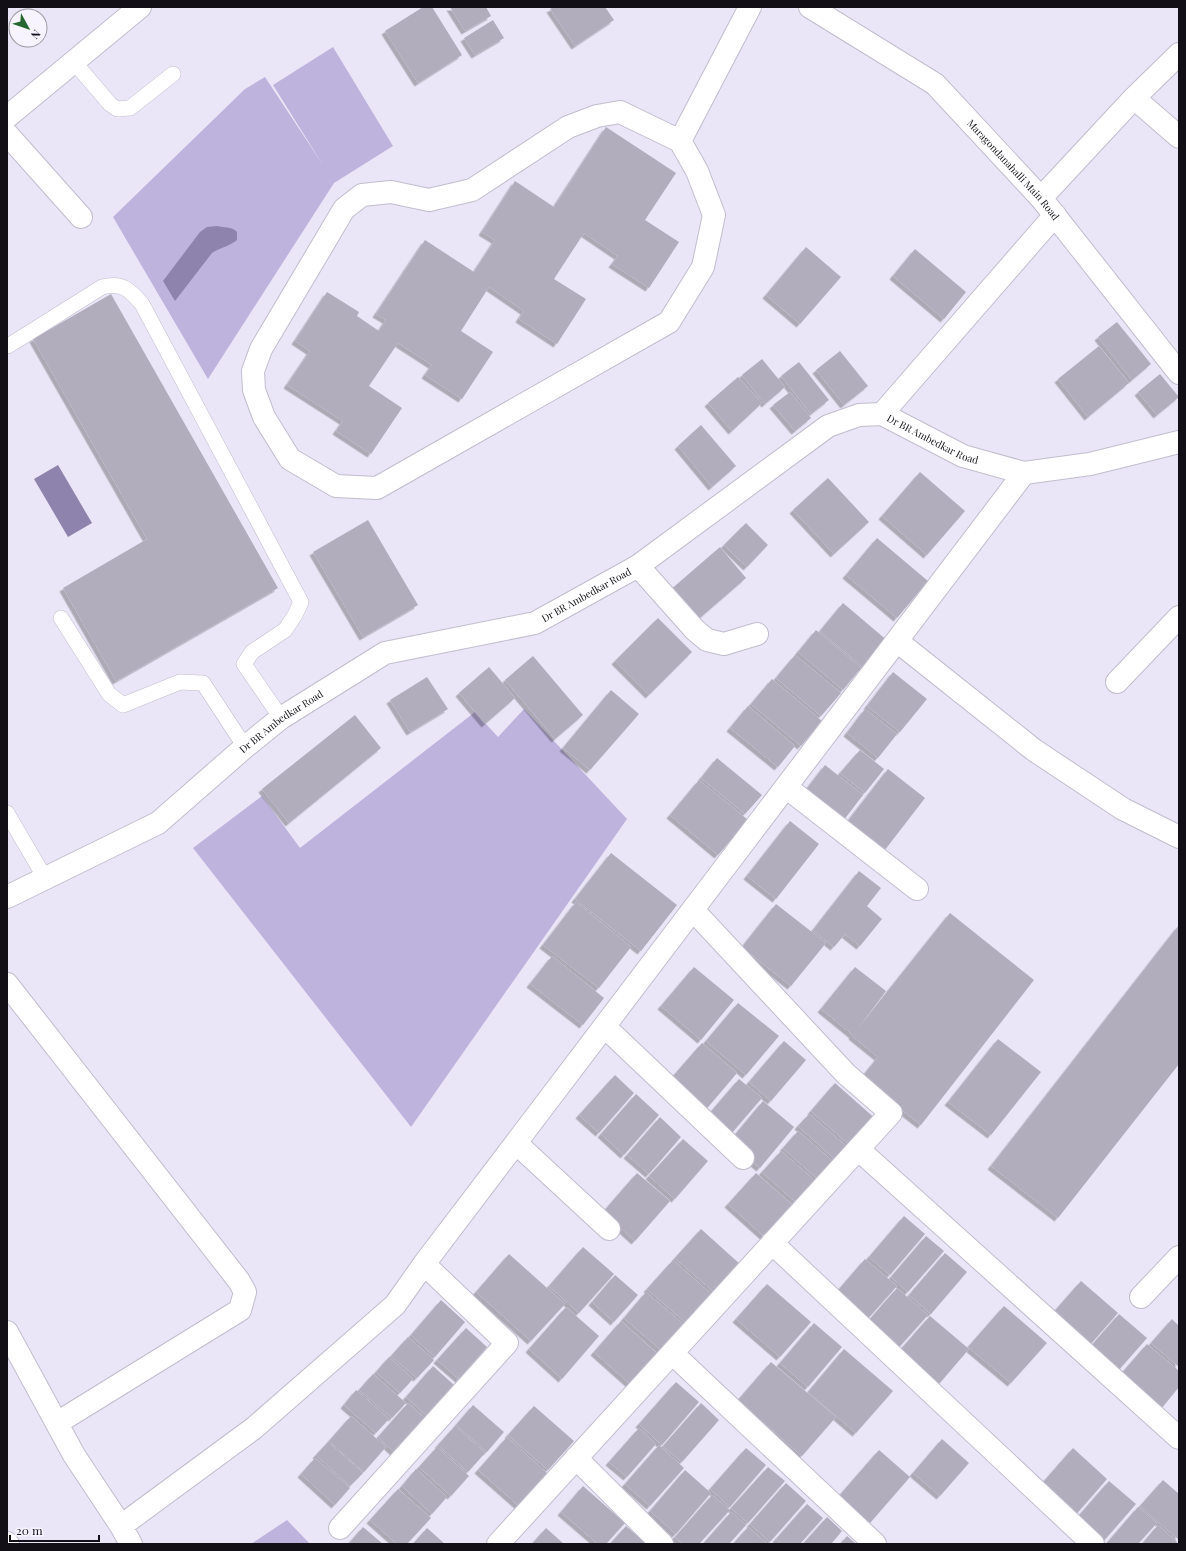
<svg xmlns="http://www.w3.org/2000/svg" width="1186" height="1551" font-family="'Playfair Display',serif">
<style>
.green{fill:#beb3dd}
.water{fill:#8e83ac}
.building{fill:#b1adbd;filter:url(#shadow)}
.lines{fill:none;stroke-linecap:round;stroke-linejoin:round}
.service-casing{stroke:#c1bdcd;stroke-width:16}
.minor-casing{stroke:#c1bdcd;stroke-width:24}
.tertiary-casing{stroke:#c1bdcd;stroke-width:24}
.secondary-casing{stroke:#c1bdcd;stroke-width:24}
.service{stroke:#fff;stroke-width:15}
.minor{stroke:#fff;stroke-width:22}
.tertiary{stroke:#fff;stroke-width:22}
.secondary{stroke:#fff;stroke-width:22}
.labels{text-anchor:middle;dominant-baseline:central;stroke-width:3;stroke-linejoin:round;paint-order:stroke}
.street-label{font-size:10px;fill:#121016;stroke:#f7f4ff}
</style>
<defs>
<filter id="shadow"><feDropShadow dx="-3.5" dy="3.5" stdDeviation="0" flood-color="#0004"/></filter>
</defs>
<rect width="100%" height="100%" fill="#eae6f7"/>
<path class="green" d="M333 47 393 146 334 183 208 379 113 217 245 89 265 77 323 165 273 85Z
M524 709 627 819 411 1127 193 848 262 796 300 848 475 712 498 737Z
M287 1520 310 1544H251Z"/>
<path class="water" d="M217 226C224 228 231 226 237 232V240C230 246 219 248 212 253L175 301 163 281 200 232 207 227Z
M58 465 92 523 68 537 34 479Z"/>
<path class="building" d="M423 7H432L462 55 418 83 385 31Z
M450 7H486L491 16 465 31Z
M554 7H605L614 20 575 46 550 9Z
M493 20 504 38 475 55 464 38Z
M606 127 676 173 645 220 679 242 649 288 612 264 618 256 584 233 554 279 586 299 557 344 519 319 524 311 489 287 461 331 493 352 462 399 425 375 432 365 398 343 369 386 402 408 371 454 336 431 343 421 287 385 310 351 295 341 327 292 359 312 357 316 379 331 386 320 376 314 425 240 474 272 495 240 482 232 515 181 554 207Z
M806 247 841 277 800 324 766 295Z
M915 249 966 292 944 319 893 276Z
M111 294 278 588 116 681 63 588 147 539 33 339Z
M1117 322 1151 364 1132 380 1098 337Z
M1099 346 1129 383 1088 417 1058 379Z
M840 351 868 386 844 405 816 370Z
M762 359 785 387 765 404 742 375Z
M799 362 829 400 811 414 781 376Z
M1160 374 1179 397 1157 415 1138 392Z
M738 377 762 403 732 431 708 403Z
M790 392 811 418 795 431 773 405Z
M701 425 736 466 712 487 678 446Z
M920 472 965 511 927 555 882 516Z
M828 478 869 522 834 554 793 510Z
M368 520 418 605 363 637 313 552Z
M746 523 768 545 747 567 724 545Z
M877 538 928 581 897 618 846 575Z
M720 547 746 578 694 623 668 592Z
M843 603 889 642 866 670 820 631Z
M658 618 692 652 649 695 615 661Z
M816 630 861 668 843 690 798 652Z
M795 655 841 693 821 716 776 678Z
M533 656 583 715 555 739 505 680Z
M489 667 515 698 485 724 459 693Z
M893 672 927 699 900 732 867 706Z
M427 677 448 709 410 732 390 700Z
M772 679 822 721 801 746 751 704Z
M611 690 639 714 590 770 563 748Z
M748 706 795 746 778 767 730 728Z
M865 709 897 734 878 758 847 733Z
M355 715 381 748 289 823 262 789Z
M860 750 884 769 865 793 840 773Z
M717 758 762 795 745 814 701 778Z
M825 765 863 795 840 825 802 795Z
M888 769 925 798 881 855 844 826Z
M699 780 748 820 718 855 670 815Z
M790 821 819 844 776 899 747 876Z
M611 853 677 905 641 951 575 899Z
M859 871 881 888 867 906 882 919 860 946 845 934 834 947 813 930Z
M576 902 631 947 599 988 543 945Z
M776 904 826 943 791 986 742 947Z
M950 913 1034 980 921 1125 861 1078 878 1057 852 1036Z
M1179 925V1064L1058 1218 991 1166Z
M552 956 604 998 583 1025 530 984Z
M694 967 734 1000 701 1040 661 1006Z
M855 967 886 991 853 1035 821 1009Z
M738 1003 779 1036 746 1075 706 1041Z
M998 1039 1041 1072 991 1135 948 1102Z
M784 1041 806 1060 771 1101 749 1082Z
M702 1043 737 1073 703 1113 668 1082Z
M615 1075 634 1093 599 1133 579 1115Z
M739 1079 762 1098 731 1134 708 1115Z
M835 1083 878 1121 854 1149 811 1111Z
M636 1094 659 1115 624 1155 601 1134Z
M763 1101 794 1127 760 1168 729 1142Z
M809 1114 852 1151 840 1164 798 1126Z
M660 1117 681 1137 649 1174 627 1155Z
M798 1131 837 1165 822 1183 783 1148Z
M683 1139 708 1161 675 1199 649 1176Z
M781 1151 819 1184 800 1206 762 1172Z
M637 1173 670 1201 635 1241 603 1212Z
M756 1173 796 1208 768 1240 728 1204Z
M904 1216 925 1234 890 1275 869 1257Z
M701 1229 741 1265 716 1294 675 1258Z
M926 1236 944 1251 908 1292 891 1277Z
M583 1247 614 1274 579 1313 549 1286Z
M945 1253 967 1272 931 1314 909 1295Z
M509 1254 565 1304 531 1341 476 1292Z
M865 1259 897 1286 865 1322 834 1295Z
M673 1260 711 1294 686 1323 647 1289Z
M615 1275 638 1295 614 1322 592 1302Z
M1081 1281 1118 1313 1089 1346 1052 1314Z
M767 1284 811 1322 780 1357 736 1319Z
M897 1288 928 1315 894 1353 863 1327Z
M646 1292 684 1325 662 1351 624 1318Z
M441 1300 465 1322 435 1357 411 1335Z
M1004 1306 1047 1343 1011 1383 968 1347Z
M566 1307 599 1336 562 1379 529 1349Z
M1119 1314 1147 1338 1118 1371 1091 1346Z
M930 1316 969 1349 933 1391 894 1357Z
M1172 1319 1179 1326V1367L1151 1343Z
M621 1321 658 1354 631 1385 594 1352Z
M814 1323 842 1347 808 1387 780 1363Z
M466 1328 487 1347 459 1379 437 1360Z
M408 1337 434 1360 417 1378 391 1356Z
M1147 1344 1179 1371V1387L1161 1409 1121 1374Z
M844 1349 893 1391 856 1433 808 1392Z
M389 1357 413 1379 400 1393 376 1372Z
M771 1362 836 1417 802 1456 738 1400Z
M433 1366 454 1385 427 1416 406 1397Z
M373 1374 406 1403 392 1418 359 1390Z
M676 1382 699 1402 662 1445 639 1424Z
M356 1390 389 1419 376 1433 344 1405Z
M408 1403 425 1418 394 1452 378 1437Z
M701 1403 719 1420 682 1462 663 1446Z
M473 1405 504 1432 487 1452 456 1425Z
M534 1406 574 1441 548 1470 508 1435Z
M351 1416 386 1447 364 1472 329 1441Z
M455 1426 485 1453 468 1472 438 1445Z
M639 1428 656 1444 627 1477 609 1462Z
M507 1437 549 1475 520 1507 478 1470Z
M942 1439 969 1463 940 1496 913 1473Z
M328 1442 363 1473 350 1486 316 1455Z
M659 1445 684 1468 650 1506 625 1484Z
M437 1447 469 1476 451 1496 419 1467Z
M746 1448 766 1465 730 1507 710 1489Z
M1073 1448 1107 1479 1073 1518 1038 1488Z
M879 1450 910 1477 870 1523 839 1496Z
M315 1458 350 1488 335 1505 301 1474Z
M768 1467 785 1481 748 1523 731 1508Z
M416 1469 447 1497 432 1514 402 1486Z
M685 1470 711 1493 676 1534 650 1511Z
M1163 1480 1179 1494V1540L1140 1506Z
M1109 1481 1136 1504 1102 1543 1075 1520Z
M786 1483 806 1501 770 1542 750 1524Z
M583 1486 625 1523 606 1544H598L561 1512Z
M398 1489 431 1518 407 1544H397L370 1520Z
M712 1495 730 1510 699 1544H683L675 1537Z
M807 1504 823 1518 800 1544H782L776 1539Z
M1138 1507 1157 1523 1138 1544H1106Z
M731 1512 746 1525 729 1544H703Z
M827 1517 842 1531 831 1544H803Z
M1158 1525 1177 1542 1176 1544H1142Z
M626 1526 647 1544H610Z
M363 1527 383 1544H353L350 1542Z
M748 1527 768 1544H733Z
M427 1528 445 1544H413Z
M546 1528 564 1544H532Z
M847 1536 856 1544H840Z"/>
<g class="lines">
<defs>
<path id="service" d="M74 62 110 104 117 109 130 108 173 74
M8 346 102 287C122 282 129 289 142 304L301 602 295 615 285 630 252 652 244 664 281 718
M61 618 109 694 123 705 180 682 203 683 245 747
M7 813 45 878"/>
<path id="minor" d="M1134 98 1179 137
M620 112 680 141 697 171 714 215 703 267 669 322 377 488 336 486 290 459 264 417 254 390 253 371 261 349 344 209 362 195 391 192 429 200 472 190 568 127 597 116Z
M7 117 140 7
M7 134 81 217
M680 141 750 7
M1041 198 1134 98 1179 54
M882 414 1055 215
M638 566 695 630 707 640 724 644 757 634
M897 641 1034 750 1123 809 1179 837
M1117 682 1179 617
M786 787 917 889
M7 984 239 1281 245 1292 240 1310 57 1423
M605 1027 743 1158
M516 1143 609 1229
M858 1149 1179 1438
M772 1243 1093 1544
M1141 1297 1179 1257
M7 1332 74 1455 121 1526 131 1544
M672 1353 875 1544
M576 1458 662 1544
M121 1526 254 1428 395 1305 424 1264 1024 473
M340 1528 507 1343 424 1264
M7 1543 8 1544
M498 1544 891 1113 846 1074 693 910"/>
<g id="tertiary">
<path id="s1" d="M810 7 935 84 1041 198 1179 373"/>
</g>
<g id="secondary">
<path id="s2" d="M7 897 158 823 245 747 281 718 385 653 535 623 638 566 828 426 859 415 882 414 963 456 1024 473 1090 464 1179 442"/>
</g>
</defs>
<use href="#service" class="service-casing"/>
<use href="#minor" class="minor-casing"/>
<use href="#tertiary" class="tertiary-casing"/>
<use href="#secondary" class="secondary-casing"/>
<use href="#service" class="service"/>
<use href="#minor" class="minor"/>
<use href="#tertiary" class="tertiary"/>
<use href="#secondary" class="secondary"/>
</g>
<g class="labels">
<g class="street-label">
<text stroke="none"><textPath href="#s1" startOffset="263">Maragondanahalli Main Road</textPath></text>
<text stroke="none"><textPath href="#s2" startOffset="1072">Dr BR Ambedkar Road</textPath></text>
<text stroke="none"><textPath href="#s2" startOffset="664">Dr BR Ambedkar Road</textPath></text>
<text stroke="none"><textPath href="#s2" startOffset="328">Dr BR Ambedkar Road</textPath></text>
</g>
</g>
<rect width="1186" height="1551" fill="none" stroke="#121016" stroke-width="16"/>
<g transform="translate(28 28) rotate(130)"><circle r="19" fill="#f7f4ff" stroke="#9b99a2"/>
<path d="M0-3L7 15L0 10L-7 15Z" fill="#266731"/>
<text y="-6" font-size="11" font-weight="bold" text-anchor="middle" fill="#121016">N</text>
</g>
<path d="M10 1535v6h89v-6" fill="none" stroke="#121016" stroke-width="2"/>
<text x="16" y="1535" font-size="12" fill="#121016" stroke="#f7f4ff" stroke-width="3" paint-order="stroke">20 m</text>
</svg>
